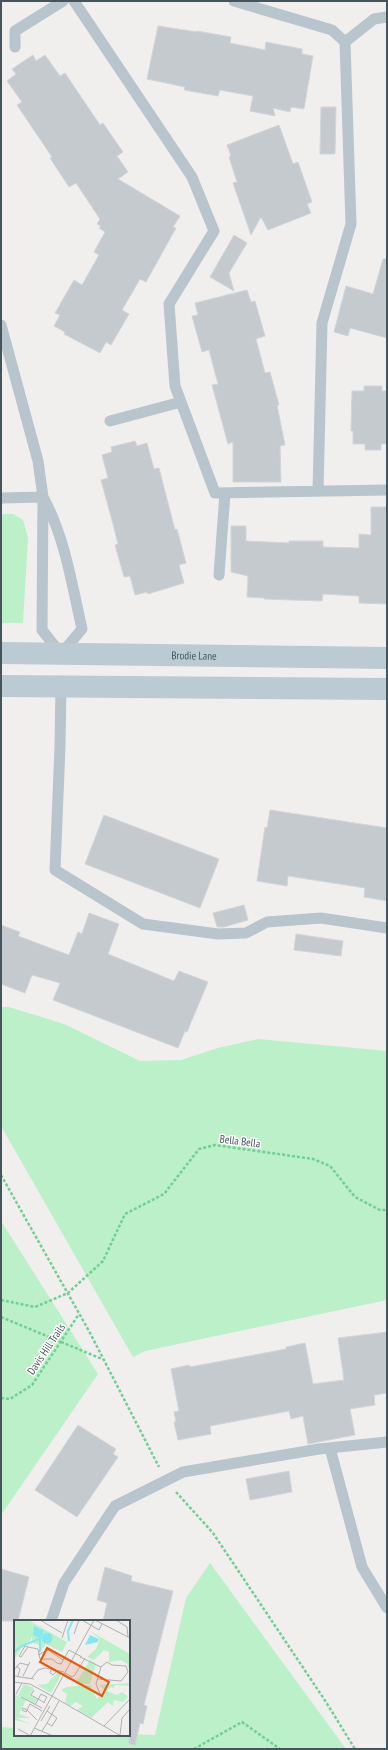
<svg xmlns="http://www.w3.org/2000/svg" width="388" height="1750" font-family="'PT Sans Narrow',sans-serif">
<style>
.green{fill:#bbf0c8}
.building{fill:#c5cace;stroke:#d2d5da}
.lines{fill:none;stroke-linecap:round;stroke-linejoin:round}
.path{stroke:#72cf94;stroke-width:2.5;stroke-dasharray:3 2;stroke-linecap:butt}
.service{stroke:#b9c5cc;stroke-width:11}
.secondary{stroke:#bbcad3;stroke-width:22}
.labels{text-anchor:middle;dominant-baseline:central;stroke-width:3;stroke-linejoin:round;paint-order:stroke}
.street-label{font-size:11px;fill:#46555c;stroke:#fff}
.inset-river{fill:none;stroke:#87e7ee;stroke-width:2}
.inset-road{fill:none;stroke:#adb1b4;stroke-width:1}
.view{fill:#e8590c;fill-opacity:0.15;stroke:#e8590c;stroke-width:2}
.inset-edge{fill:none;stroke:#46555c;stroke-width:2}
</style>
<rect width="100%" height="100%" fill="#f1eeee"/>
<path class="green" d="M1 514H13L23 520 28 538 23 623H1Z
M1 1007H9L64 1024 140 1061 181 1060 218 1048 258 1039 387 1051V1300L145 1351 133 1357 1 1126Z
M1 1221 98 1374 1 1515Z
M210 1563 346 1749H1V1727L15 1728V1735L129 1734 155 1735 186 1598Z"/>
<path class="building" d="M158 26 197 32V31L231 37 230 43 265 50 266 42 302 49V54L313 56 304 109 291 107 290 112 273 108 275 116 250 111 253 96 220 90 218 96 184 90 185 87 147 79Z
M33 55 36 61 45 55 60 76 65 73 100 125 103 123 123 152 117 156 128 172 118 179 180 216 173 227 176 228 146 282 140 279 122 310 129 314 111 345 106 342 100 353 64 334 65 332 54 326 60 315 55 313 74 280 82 285 99 255 94 252 105 232 99 228 101 226 97 224 100 219 76 183 69 187 50 158 52 157 17 105 22 102 7 81 16 74 12 69Z
M321 107H336L335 154H320Z
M279 125 293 164 298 162 312 202 307 204 311 213 268 230 261 217 251 235 233 183 237 182 229 157 231 156 227 145Z
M234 235 247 243 229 273 234 291 210 277Z
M383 259H387V338L350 328 348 336 334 332 346 286 373 294Z
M247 290 251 302 255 301 265 336 256 339 265 373 270 372 279 405H277L285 445 280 446 281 482H233V442L228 444 212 385 218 384 209 350 202 352 192 316 198 315 195 303Z
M364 386H382V391H387V444H381V450H365V444H353V431H351L352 391H364Z
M135 441 137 446 147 443 154 469 159 468 175 530 177 529 186 563 179 565 184 583 148 594 147 592 135 595 130 576 124 577 115 545 118 544 114 528 101 480 108 478 102 455 112 452 111 447Z
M371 507H387V604L359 603V596L323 594 322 601 264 599V598L247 597 248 576 231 572V526H246V541L289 543V541H323V547L359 548V534L371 535Z
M270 810 387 828V901L364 897 365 888 288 876 287 886 257 881 265 827 267 828Z
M104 815 219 859 200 908 85 864Z
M244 905 248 920 224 927H217L213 913Z
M89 913 119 924 108 954 174 981 179 971 208 982 187 1032 185 1031 178 1048 53 1000 60 983 32 975 25 993 1 984V925L20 932 18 936 69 955 78 932 82 934Z
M296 934 343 941 341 956 294 950Z
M387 1332V1393L374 1395 375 1405 350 1409 355 1435 308 1444 303 1416 291 1419 289 1411 210 1426 211 1434 178 1440 174 1422H176L174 1412 179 1411 171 1369 189 1365 190 1367 286 1349V1347L305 1343 313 1384 344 1380 338 1338Z
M78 1425 116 1449 113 1454 118 1457 77 1517 35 1490Z
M289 1471 292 1492 250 1500 246 1479Z
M105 1567 132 1576 131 1581 173 1591 144 1705 147 1706 143 1724 140 1723 135 1745 129 1744V1621H103L107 1603 97 1600Z
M1 1569 29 1577 18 1621H1Z"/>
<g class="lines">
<path class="path" d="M1 1175 89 1331 159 1467
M1 1300 35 1307 68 1293 103 1261 125 1214 164 1194 199 1149 215 1145 313 1159 330 1166 355 1197 380 1210H387
M1 1317 102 1359
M1 1398 10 1399 32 1385 79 1314
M176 1492 213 1533 326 1702 355 1749
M194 1749 242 1722 280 1749"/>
<path class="service" d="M74 1 192 177 214 231 169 304 175 386 215 493 387 490
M234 1 332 30 345 42 351 224 322 323 318 491
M345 42 374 19 387 17
M15 47V31L63 1
M1 325 38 461 43 497 42 630 61 654 82 629C72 585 65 537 43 497
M110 421 181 402
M1 498 43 497
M219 575 225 493
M61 686 60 746 55 870 143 924 218 934 246 933 267 922 321 918 387 928
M330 1448 362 1567 387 1608
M51 1621 64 1583 115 1506 183 1472 319 1449 387 1442"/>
<g class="secondary">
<path id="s1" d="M1 653 387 658"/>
<path d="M1 686 387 689"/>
</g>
</g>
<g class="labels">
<g class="street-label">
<text stroke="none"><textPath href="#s1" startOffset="193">Brodie Lane</textPath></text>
<text transform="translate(240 1141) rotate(7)">Bella Bella</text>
<text transform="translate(46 1349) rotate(-56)">Davis Hill Trails</text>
</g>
</g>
<g transform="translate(14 1620)">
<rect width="116" height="116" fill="#f1eeee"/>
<path d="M0 0H14L53 22 48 32 32 24 25 33V25L18 22V16L16 21 9 25 0 40ZM76 11 116 34V51L113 44 107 40 95 42V32L90 30 80 40 73 37 82 29 86 19ZM76 40 82 44 76 64H61ZM45 51 48 53 37 73 22 65 33 64ZM116 63V66L101 65 100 68 97 67 92 71 103 75 108 72 114 77 109 82 100 80 99 86 94 82 77 98 63 90 69 86 62 82 56 86 51 83 53 74 47 70 52 67 76 65 83 79 90 70 85 65ZM10 64 20 68 16 75 23 79 20 84 4 75ZM0 74 12 80 5 94 16 98H2L17 104 1 100 0 102Z" fill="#bbf0c8"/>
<path d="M20 6 30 11 26 18 19 15ZM27.5 18a5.5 5.5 0 1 1 11 0a5.5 5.5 0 1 1-11 0ZM76 15 85 19 84 22 71 25Z" fill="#87e7ee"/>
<path class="inset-river" d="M26 17V32M55 21 54 11 59 0M0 32 8 26 25 19"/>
<path class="inset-road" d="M26 0 48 13M68 0 85 10 88 4M81 0 116 18M102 0 113 7 114 17M60 14 65 0M48 18 54 0M14 27 11 26 5 36 7 37 14 27 24 29 26 39H38L43 43 47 44 55 30 68 37M24 35 34 30 49 40M66 37 87 47M2 46 6 49 4 56M38 48 36 53 39 55 44 50M0 50 6 43 14 45M51 53 58 57 61 55 71 38M0 56 20 59M9 56 16 42M18 58 24 50 31 48 50 52M84 59 107 61 114 52 112 46 98 45 93 42 87 47 82 64 86 74M0 62 16 64 38 76M20 70 17 75 31 83M2 74 8 63M38 76 107 116M7 77 28 88M21 85 27 74 33 77 30 82M9 88 13 90 12 92 8 90ZM23 100 13 90 16 84 28 91M27 101 36 86M33 103 45 81M90 106 116 79M20 108 39 116M4 109 15 115M28 111 33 103 38 106 43 98 33 91M106 115 108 98 116 89M16 116 80 0"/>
<path class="view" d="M33 28 95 62 88 76 26 42Z"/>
<rect width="116" height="116" class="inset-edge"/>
</g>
<rect width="388" height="1750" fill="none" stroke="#46555c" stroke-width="4"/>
</svg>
